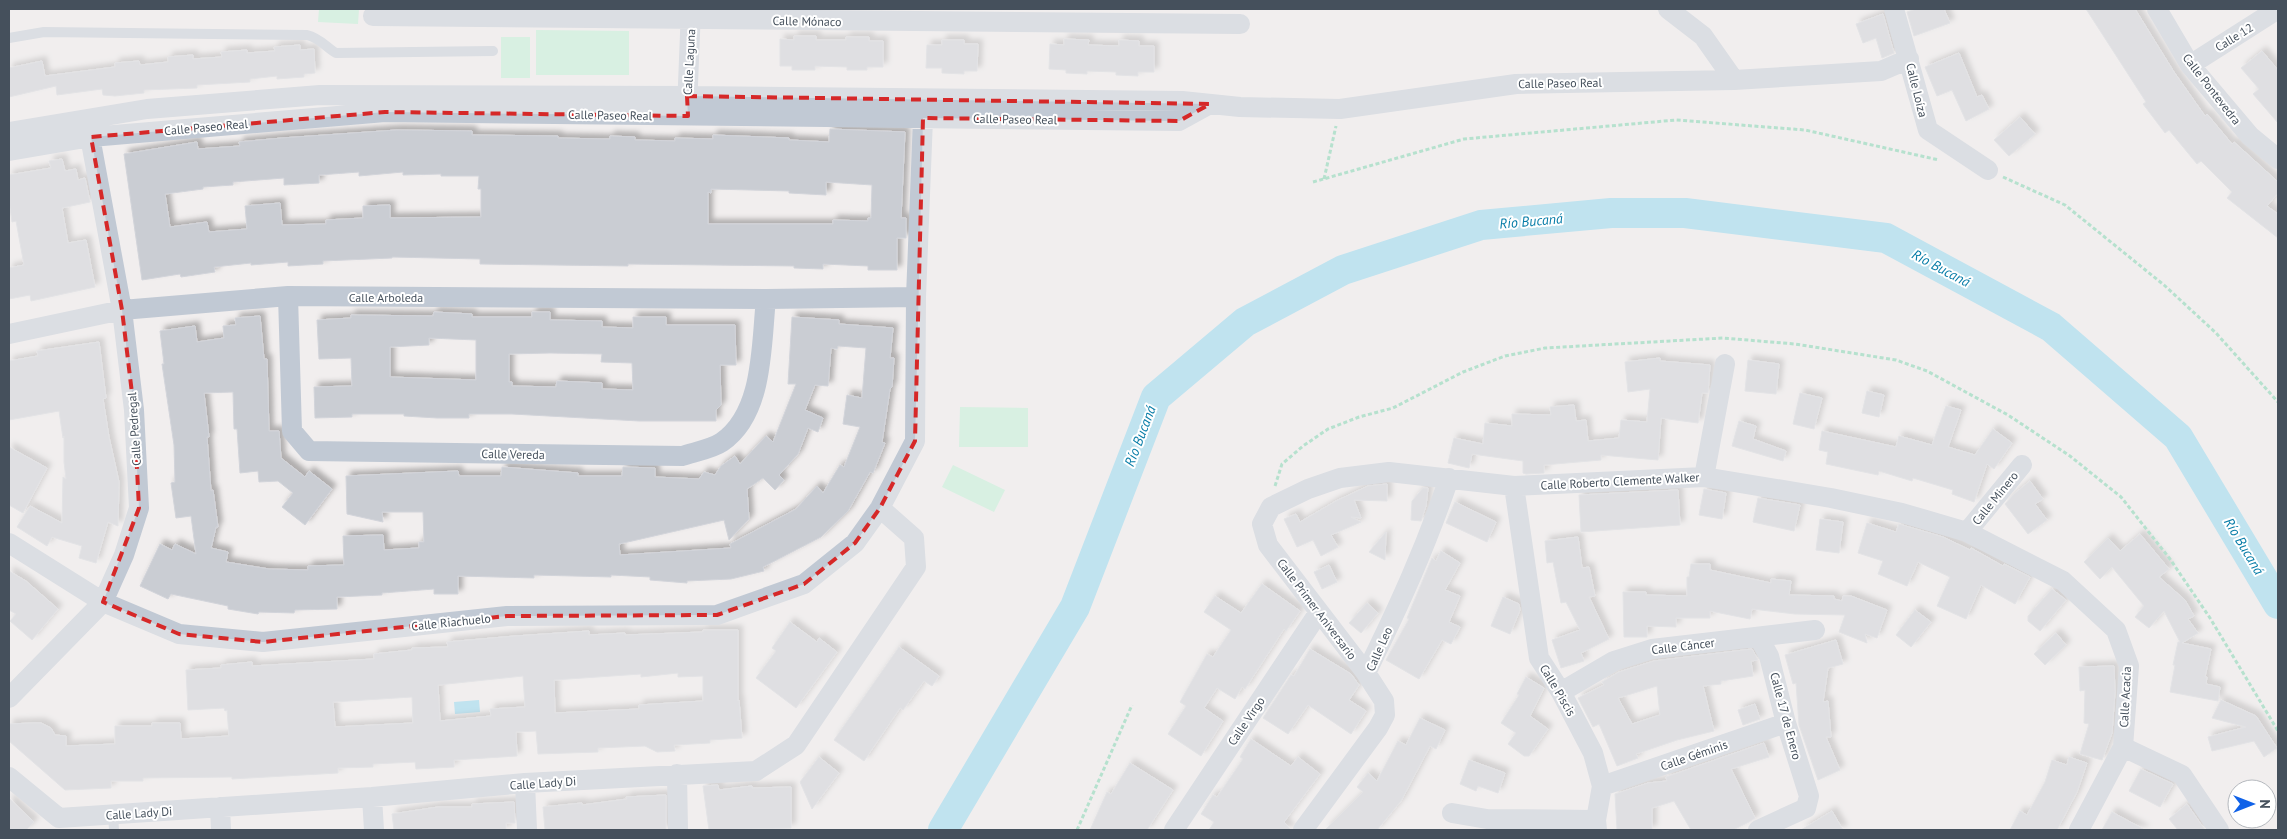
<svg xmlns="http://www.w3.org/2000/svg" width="2287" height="839" font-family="'PT Sans',sans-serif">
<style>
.green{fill:#baf1d2}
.water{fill:#85d4f0}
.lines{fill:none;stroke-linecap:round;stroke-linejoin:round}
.river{stroke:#85d4f0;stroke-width:30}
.building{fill:#cacdd3;stroke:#d2d4da;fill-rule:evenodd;filter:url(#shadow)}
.path{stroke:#70d0a6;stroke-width:3;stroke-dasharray:4 2.5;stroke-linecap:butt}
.lane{stroke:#c1c9d4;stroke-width:10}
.street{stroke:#c1c9d4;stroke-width:20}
.marked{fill:none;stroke:#d62828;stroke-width:4;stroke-dasharray:10 6;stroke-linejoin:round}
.labels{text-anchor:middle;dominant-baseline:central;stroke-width:4;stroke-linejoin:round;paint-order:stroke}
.street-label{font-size:12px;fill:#45505c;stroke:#fff}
.water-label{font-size:14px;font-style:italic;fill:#067ca7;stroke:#fff}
</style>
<defs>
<filter id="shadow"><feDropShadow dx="4.5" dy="-4.5" stdDeviation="2.5" flood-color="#0004"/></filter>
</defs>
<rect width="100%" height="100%" fill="#f1eeee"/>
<path class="green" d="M319 9H359L358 24 318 22Z
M536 30 629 31V75H536Z
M501 37H530V78H501Z
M960 407 1028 408V447H959Z
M953 465 1005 490 994 512 942 487Z"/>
<path class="water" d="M479 700 480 712 455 714 454 702Z"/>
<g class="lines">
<path class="river" d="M943 830 1075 607 1156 397 1245 322 1343 270 1481 225 1611 213H1685L1886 238 2051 327 2178 437 2278 604"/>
</g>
<path class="building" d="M1916 9H1944L1950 23 1914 36 1907 12Z
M2086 9H2135L2174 72 2205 116 2207 114 2232 144 2234 142 2278 182V193L2267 206 2278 214V238L2227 198 2232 192 2201 161 2197 164 2169 130 2165 133 2143 104 2146 102Z
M1883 14 1894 53 1882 58 1876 38 1863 43 1856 24Z
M794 36H816V40H846V37H869V41H883V67H867V70H847V67L815 66V70H792V66H780V39L794 40Z
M1064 39 1089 40 1088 45 1119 46V40L1139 41V46H1154V72H1138V76L1116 75V72L1087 71V74L1066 73V70L1049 69 1050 44 1064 45Z
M942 40H964V44H978L977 71H964V74L942 73V68H926L927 45H942Z
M300 45V50L314 49 315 73 304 74V77L277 79V76L250 79V82L197 85V88L144 90V93L115 96 103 95 102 89 57 95 56 86 9 97V68L42 61 45 76 115 67V63L139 61 140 65 168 62V57L193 55V59L222 57 221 52 247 50V53L275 51 274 47Z
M2262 51 2278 70V123L2253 94 2259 89 2241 68Z
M1959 53 1977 97 1982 95 1989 109 1966 121 1952 90 1937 96 1925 67Z
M2020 117 2035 134 2009 156 1994 140Z
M830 129 905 132 901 218H906V238H897V270H868V266L823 264V269L794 268V266L628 264V266L480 264V259L392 257V258L323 261V264L288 266V262L251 265V263L214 267 215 272 181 277 180 274 142 280 124 154 197 142 198 149 240 146 239 142 282 138 397 130 472 131V135L558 136V138L603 139H610V136L635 137V140L675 141V138L713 139V135L789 138V140L829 142ZM359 172V176L403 172V175L441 174V176H479L478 189H481V217L390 218V205L363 206V218L326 220V224L282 225 280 203 245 206 247 229 209 232 207 222 170 227 165 194 203 189V187L233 185V182L284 178V185L319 183V175ZM826 182 872 185 871 218H868V221L833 220V224H708V192L711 193V189L789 191V193L826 195Z
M62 159 65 171 76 169 78 180 85 178 90 202 62 208 68 243 86 240 95 287 31 301 30 295 9 299V268L24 265 16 221 12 222 9 201V175L51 168 49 161Z
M434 312 472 314V317H532V312H550V320L602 321V327L633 328V317H666V325H735L736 365H720L721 405 716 410V421H639L512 414H469V418H437L404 416V414H352V417L315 418 314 387 352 386 351 358 319 359 317 320 351 318V315L433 316ZM429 338 476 340V380L390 377V347L429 345ZM550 353 602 354 601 362 632 363 633 390 602 389V383L557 381 556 387 512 386V382H509V354Z
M260 316 264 359H267L269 431H279L281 458 305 477 309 471 332 489 305 525 282 507 293 493 278 481 259 482 258 471 240 473 237 429H234L233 392 204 393 209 437H207L211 491 213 490 218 527H216L211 548 228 552 226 562 269 569 308 570V566L344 565 343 536 383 535 384 550 419 548V542H424L423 512H382L383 522 347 514 346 476 458 471 459 476H501L502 467 578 473V476H622L623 467 655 468V477L699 479 704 472 715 475 721 466 735 456 740 464 766 436 773 442 796 384H788L792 317 839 320V324L893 328 890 358H894L892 387 890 389 882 442 885 443 873 473 870 472 848 511 821 537 763 567 764 571 731 579 687 581V583L650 580V577L611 575V577L534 575V578L458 576V594H434V589L382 593V595L337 597V609L295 610 294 613 259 612 258 614 228 609V606L171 594 168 599 140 586 160 544 172 550 175 544 196 554 191 516 176 518 171 483 175 482 174 445 162 364H164L160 331 195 326 197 342 224 338 223 326 236 325 235 318ZM838 346 866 348 862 398 847 395 843 424 860 427 844 467 840 465 823 493 817 486 796 509 730 544 731 548 620 555 619 544 724 520 729 540 749 519 747 489 763 478 775 490 784 480 779 475 798 454 808 428 818 432 823 418 805 410 815 385 828 386 831 348 837 349Z
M99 342 106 398 103 399 109 437 119 482 118 526 108 522 96 563 79 558 82 546 52 537 47 546 17 527 30 506 62 523 63 477 66 479 64 462V436L63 438 59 411 9 420V361L38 356 37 351Z
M1660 358V361L1710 365 1708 393H1702L1698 423 1661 418 1658 460 1601 455V460L1544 465V473L1526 474 1523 473V461L1472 454 1469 468 1448 463 1454 438 1483 444 1485 423 1512 426V414L1551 415 1550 407 1574 405 1576 421 1586 420 1588 441 1619 438 1621 420 1647 422 1650 389 1628 392 1625 362Z
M1748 360 1779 364 1776 394 1745 391Z
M1867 391 1884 395 1879 417 1862 413Z
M1800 393 1822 398 1814 429 1793 424Z
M1946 406 1961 410 1948 447 1975 455 1993 429 2012 443 1994 469 1987 464 1974 502 1952 494 1953 490 1913 478 1912 481 1879 471 1878 475 1826 464 1828 452 1819 450 1822 431 1896 447 1899 436 1932 445Z
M1739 421 1756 426 1753 439 1786 451 1783 461 1732 446Z
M9 447 47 468 23 513 9 505Z
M2030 481 2043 499 2035 504 2047 520 2028 534 2005 504 2014 494Z
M1387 484V501L1354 500 1361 518 1351 517 1361 522 1331 535 1338 547 1321 556 1313 540 1297 547 1284 519 1296 514 1300 522 1336 501 1368 486Z
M1423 488H1428L1426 506 1421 521 1411 520 1412 501Z
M1704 489 1726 493 1722 519 1699 515Z
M1678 490 1680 525 1581 532 1579 495Z
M1758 498 1800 505 1794 531 1753 522Z
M1455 502 1496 522 1487 542 1446 523Z
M1820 519 1843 522 1839 553 1816 550Z
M1867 523 1896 532 1899 524 1943 537 1970 550 1971 548 2003 566 2004 564 2030 577 2015 604 1981 585 1966 619 1937 606 1950 577 1918 562 1907 586 1878 574 1883 561 1858 553Z
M1386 532 1385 560 1369 552Z
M2140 534 2169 569 2159 577 2185 600 2194 616 2188 619 2198 633 2182 643 2211 649 2205 677H2207L2206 684 2220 687 2218 701 2170 692 2175 665H2173L2178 642H2180L2164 611 2149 628 2135 617 2144 606 2112 567 2100 579 2084 562 2108 538 2120 551Z
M1578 537 1582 568 1589 567 1595 596 1589 597 1609 639 1581 653 1584 661 1561 668 1552 640 1580 630 1566 602 1561 603 1553 562 1547 563 1545 541Z
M1441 551 1460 563 1445 590 1460 596 1449 622 1460 627 1451 644 1442 640 1419 679 1386 660 1409 619 1407 618 1432 558 1436 561Z
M1691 564H1710V570L1771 583V579L1791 581 1789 595 1834 596V599L1842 601 1843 596H1851L1887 610 1877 638 1865 634 1867 643 1839 632 1845 615 1795 614 1752 609 1750 619 1710 611V618H1676V627L1647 626V637H1624L1623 592H1646V595L1687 596V577H1689Z
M1329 565 1337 582 1322 589 1314 572Z
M9 571 26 581 58 609 32 640 10 621 16 614 9 610Z
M1262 584 1300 611 1286 631 1284 629 1245 689 1242 687 1235 699 1217 688 1204 708 1223 721 1201 756 1168 734 1186 706 1180 702 1207 654 1213 657 1231 630 1204 612 1215 596 1241 613Z
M2052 589 2066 600 2040 631 2028 621V616Z
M1503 597 1519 604 1520 610 1510 634 1491 626Z
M1367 603 1378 613 1361 633 1349 623Z
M1915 610 1931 622 1911 647 1896 635Z
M790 622 817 642 819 638 837 652 796 708 756 678 776 651 772 648Z
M703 630H738V701L739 700 742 738 710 740V743L674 745 675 751 657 752 645 746 598 748V752L538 754 536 731 516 732 517 756 454 760V767L416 769 415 762 373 764V767L338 768V773L232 779V777L143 778V781H111V788L65 790 9 741V724L33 723H41L51 728 55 735 66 736V746L115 744V726H152V723H180L181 739 229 736 227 710 225 711 224 708 188 710 186 670 221 668V665L252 662V666L374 659V654L412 650V648L448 647 447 642 515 636 589 631V635L625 633V635L703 632ZM678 673V677L703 676V701L639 705V709L555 713 554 680 641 674V677ZM523 676 525 707 490 709 491 716 440 721 438 685ZM412 697 413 723 335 727 333 702Z
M2056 633 2066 645 2045 665 2034 654Z
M1836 640 1843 664 1828 668 1823 702 1828 701 1831 737H1826L1840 770 1818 780 1799 725 1796 683 1793 684 1785 655Z
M899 647 939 676 932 686 924 681 903 710 900 708 864 761 834 740Z
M1310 649 1351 674 1359 685 1349 700 1366 711 1351 734 1308 705 1288 734 1263 718 1291 675 1294 676Z
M1752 649 1758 660 1751 661 1753 676 1721 681V684L1703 686 1714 731 1677 740 1636 754 1638 758 1617 766 1599 724 1593 727 1578 698 1604 685 1602 682 1619 672 1654 661ZM1657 686 1660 715 1632 724 1618 698Z
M2114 666 2115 692 2112 733 2102 760 2080 754 2089 724 2084 723 2085 690 2080 691 2079 667Z
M1526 677 1544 688 1530 716 1548 729 1529 756H1524L1508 744 1516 733 1501 723 1519 695 1517 694Z
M2221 700 2256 716 2277 748 2264 757 2254 741 2212 751 2208 737 2246 727 2212 718Z
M1755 704 1760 719 1743 725 1738 710Z
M1420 718 1445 730 1436 749 1430 746 1401 801 1377 830H1325L1363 792 1357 787 1368 773 1377 781 1398 741 1406 745Z
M1251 739 1291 766 1298 757 1320 774 1284 822 1291 830H1209L1214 822 1201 814 1213 795 1217 797 1243 759 1240 757Z
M1764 743 1769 757 1731 769 1755 818 1749 822 1733 830H1691L1674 801 1652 808V830H1617L1615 794 1648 783 1667 781 1666 777Z
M819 757 839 773 812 809 800 782Z
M2069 757 2087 763 2077 792 2057 830H2010L2020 811 2027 815 2045 782 2052 760 2067 765Z
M1469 760 1505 773 1498 793 1478 786 1476 791 1460 784Z
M1130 763 1173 790 1147 830H1090L1107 792 1111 794Z
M2141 769 2173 784 2160 807 2129 791Z
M718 785 719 790 752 786V788L791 787V828L709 830 703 786Z
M666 795V830H545L543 807 582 803V805L627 799 626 797Z
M9 798 34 822 26 830H9Z
M514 802 515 823H506V830H394L392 814 438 807H472V804Z
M2187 804 2205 830H2178L2169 819Z
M1832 811 1843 830H1801Z
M2112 812 2145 830H2102Z"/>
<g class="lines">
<path class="path" d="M2003 177 2065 205 2164 285 2216 333 2278 402
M1324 179 1336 126
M1313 182 1464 139 1676 120 1805 130 1939 160
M1275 486 1282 464 1303 446 1328 429 1359 417 1393 408 1463 372 1505 356 1545 348 1723 338 1795 344 1896 360 1927 371 2008 415 2070 456 2121 497 2170 559 2210 618 2278 731
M1077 830 1132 705"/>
<path class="lane" d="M9 38 44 32 307 35C320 38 326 47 336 53L493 51
M113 815 114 830"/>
<path class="street" d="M1668 9 1703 36 1734 80
M1894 9 1928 130 1988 170
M2157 9 2190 65 2250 136 2278 159
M373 16 1240 24
M2190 65 2278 9
M687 109 691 9
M9 132 147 109 320 95 687 96 1182 101 1240 107 1340 109 1516 84 1734 80 1881 71 1909 59
M9 151 91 137 385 112 1179 121 1210 104
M288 296 292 431 309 451 682 456C694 452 712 449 722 442 764 413 761 345 766 299
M9 334 122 310 288 296 766 299 916 297
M1704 477 1725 364
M1514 486 1539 658 1561 692 1593 753 1602 786 1596 820 1597 830
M1967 532 2022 465
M9 543 103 602 179 634 263 642 507 616 717 615 804 584 855 543 880 508 915 441 916 297 923 118
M1366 673C1398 608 1426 547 1449 478
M1561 692 1614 661 1652 649 1815 630
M9 698 103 602 124 555 139 508 134 410 122 310 88 126
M2123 747 2182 775 2219 830
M677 774 678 830
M9 777 59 818 372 797 525 783 756 771 796 745 916 567 914 538 880 508
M525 783 527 830
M1602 786 1786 723
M372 797 374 830
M220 807 221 830
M1452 813 1487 819 1596 820
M1174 830 1319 612
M1303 830 1378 728 1385 715 1384 701 1366 673 1268 545 1262 524 1271 507 1308 489 1340 478 1389 472 1514 486 1704 477 1831 498 1902 513 1967 532 2063 581 2116 630 2129 666 2123 747 2079 830
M1758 830 1806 808 1809 796 1786 723 1769 656 1759 638"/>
</g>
<path d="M0 0H2287V839H0ZM687 96 1210 104 1179 121 923 118 915 441 880 508 855 543 804 584 717 615 507 616 263 642 179 634 103 602 139 508 134 410 122 310 91 137 385 112 688 116Z" fill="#f1eeee" fill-opacity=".55" fill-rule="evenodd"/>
<path class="marked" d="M687 96 1210 104 1179 121 923 118 915 441 880 508 855 543 804 584 717 615 507 616 263 642 179 634 103 602 139 508 134 410 122 310 91 137 385 112 688 116Z"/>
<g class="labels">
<g class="street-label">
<text transform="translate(807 21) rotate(1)">Calle Mónaco</text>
<text transform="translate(2234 37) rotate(-32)">Calle 12</text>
<text transform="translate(689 62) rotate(-87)">Calle Laguna</text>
<text transform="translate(1560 83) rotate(-1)">Calle Paseo Real</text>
<text transform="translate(2212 89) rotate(52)">Calle Pontevedra</text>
<text transform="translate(1917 90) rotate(76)">Calle Loíza</text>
<text transform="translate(610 115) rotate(1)">Calle Paseo Real</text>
<text transform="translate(1015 119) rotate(1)">Calle Paseo Real</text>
<text transform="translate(206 127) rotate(-5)">Calle Paseo Real</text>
<text x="386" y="297">Calle Arboleda</text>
<text transform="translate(134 429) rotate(-94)">Calle Pedregal</text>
<text transform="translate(513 454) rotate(1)">Calle Vereda</text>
<text transform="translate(1620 481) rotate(-3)">Calle Roberto Clemente Walker</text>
<text transform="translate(1995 498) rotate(-51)">Calle Minero</text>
<text transform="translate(1317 609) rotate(53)">Calle Primer Aniversario</text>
<text transform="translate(451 622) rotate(-6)">Calle Riachuelo</text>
<text transform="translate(1683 646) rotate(-7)">Calle Cáncer</text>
<text transform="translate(1379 649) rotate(-66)">Calle Leo</text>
<text transform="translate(1558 690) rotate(59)">Calle Piscis</text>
<text transform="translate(2125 697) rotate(-87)">Calle Acacia</text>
<text transform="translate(1786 716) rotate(75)">Calle 17 de Enero</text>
<text transform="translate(1246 721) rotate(-56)">Calle Virgo</text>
<text transform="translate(1694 755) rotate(-19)">Calle Géminis</text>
<text transform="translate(543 783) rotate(-4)">Calle Lady Di</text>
<text transform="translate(139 813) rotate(-4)">Calle Lady Di</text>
</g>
<g class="water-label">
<text transform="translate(1531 221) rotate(-5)">Río Bucaná</text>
<text transform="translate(1941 268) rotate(28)">Río Bucaná</text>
<text transform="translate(1140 436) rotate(-69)">Río Bucaná</text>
<text transform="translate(2244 546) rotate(59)">Río Bucaná</text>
</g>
</g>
<rect width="2287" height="839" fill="none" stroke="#45505c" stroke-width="20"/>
<g transform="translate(2252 804) rotate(90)"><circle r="24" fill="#ffffff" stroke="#b5b9be"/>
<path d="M0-4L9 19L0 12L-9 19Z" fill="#1062e8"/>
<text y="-8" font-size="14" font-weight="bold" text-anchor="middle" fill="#45505c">N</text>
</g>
</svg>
